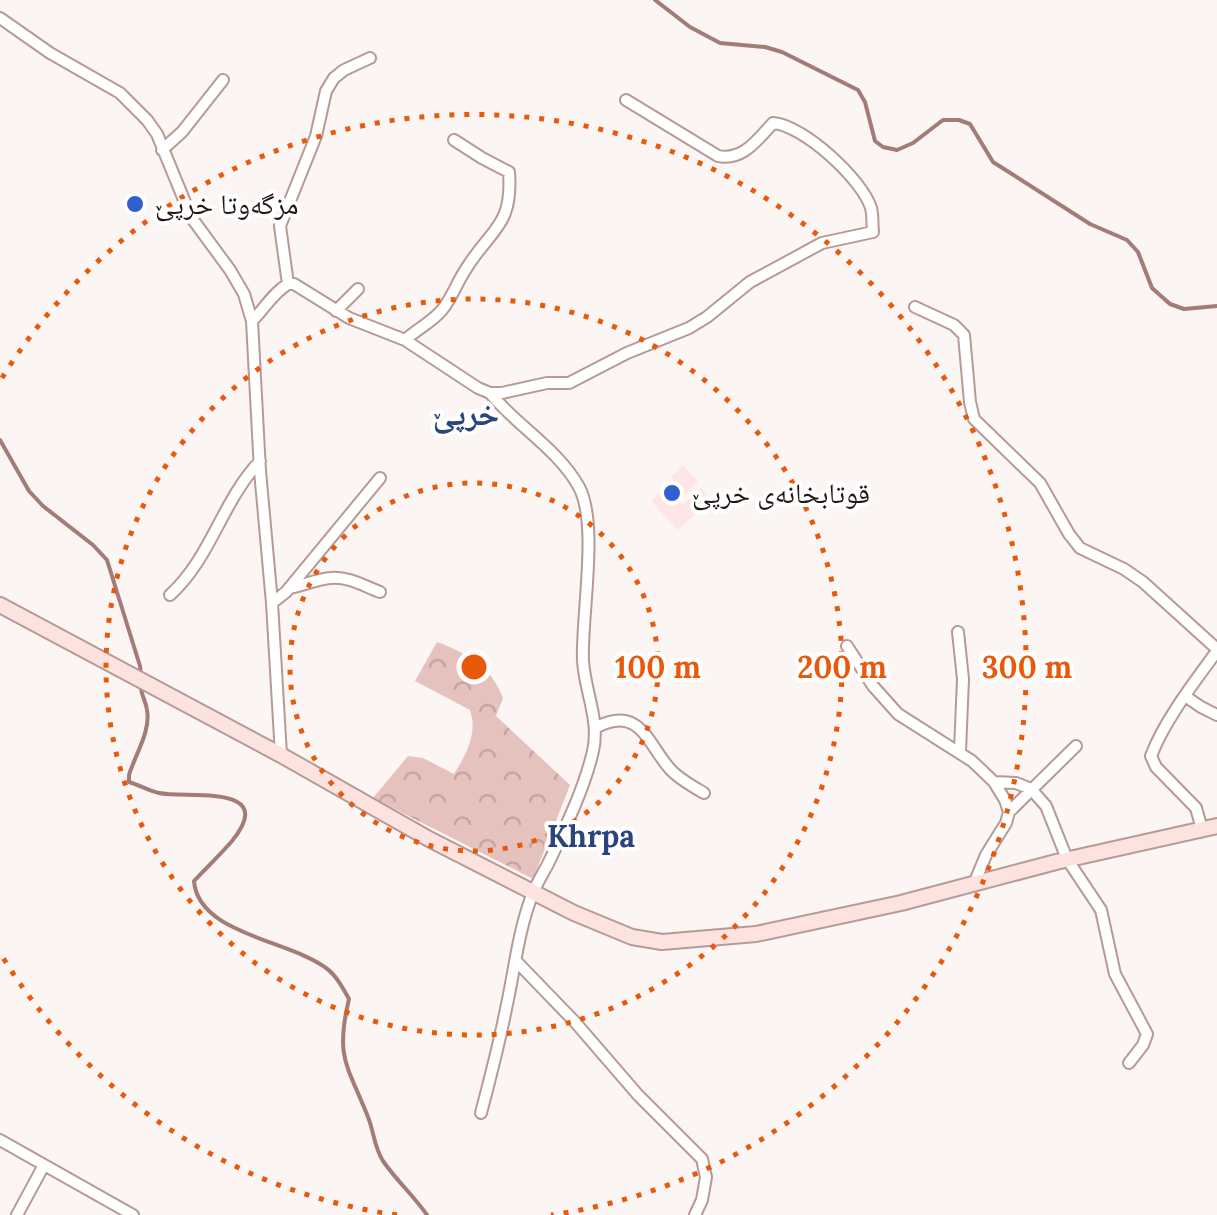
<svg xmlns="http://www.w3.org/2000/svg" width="1217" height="1215" font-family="Lora,'Noto Naskh Arabic',serif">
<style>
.built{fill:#fde6e3}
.park{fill:url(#park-crowns)}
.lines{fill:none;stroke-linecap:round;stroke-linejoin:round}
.stream{stroke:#a37c77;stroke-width:4}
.street-casing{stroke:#b69a96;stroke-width:14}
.secondary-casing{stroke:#b69a96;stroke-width:18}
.street{stroke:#fff;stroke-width:10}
.secondary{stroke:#fde3e0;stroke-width:14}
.ring{fill:none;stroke:#e8590c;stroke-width:5;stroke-dasharray:5 10}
.poi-dot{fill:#3060cf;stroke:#fff;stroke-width:4}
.labels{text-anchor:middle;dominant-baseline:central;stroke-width:8;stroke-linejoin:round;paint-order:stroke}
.poi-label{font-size:28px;fill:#211716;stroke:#fff;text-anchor:start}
.neighbourhood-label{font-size:30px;font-weight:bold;fill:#2a447c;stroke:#fff}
.quarter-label{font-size:32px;font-weight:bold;fill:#2a447c;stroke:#fff}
.centre{fill:#e8590c;stroke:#fff;stroke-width:5}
.ring-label{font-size:30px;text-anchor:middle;font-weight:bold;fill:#e8590c;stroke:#fff;stroke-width:8;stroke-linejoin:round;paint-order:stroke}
</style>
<defs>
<pattern id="park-crowns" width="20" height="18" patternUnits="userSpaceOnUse" patternTransform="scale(2.5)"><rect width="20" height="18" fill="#e5c2bd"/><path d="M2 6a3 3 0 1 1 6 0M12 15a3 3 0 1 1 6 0" fill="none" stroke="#c4a6a2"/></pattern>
</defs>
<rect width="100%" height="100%" fill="#fbf5f4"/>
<path class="built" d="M683 465 698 482 679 501 683 505 701 488 711 499 678 530 651 501 674 480 671 477Z"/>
<path class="park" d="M437 642C466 653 492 667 503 698L496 716 570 785 533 879 373 798 408 756 423 758 454 774C466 755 478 733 470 710L415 681Z"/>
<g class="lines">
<path class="stream" d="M655 0 690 27 720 43 765 47 782 52 858 90 865 102 875 141 883 147 897 150 913 143 943 120H959L970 124 993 162 1090 224 1127 240 1138 252 1152 288 1170 304 1184 309 1217 306
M0 440 29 491 43 506 93 545 107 560 140 666 141 676
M141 686C141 696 146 701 147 710 151 731 135 755 129 775V782C139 785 149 791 159 793 188 799 279 783 232 841 220 855 206 868 194 881 198 934 289 940 326 968 336 975 343 988 349 999 335 1058 347 1064 368 1117 374 1132 374 1147 383 1161 396 1180 414 1196 427 1215"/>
<defs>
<path id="street" d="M0 18 50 53 120 93 147 120 157 134 191 217 230 270 244 294 252 321 260 471 272 603 281 755
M162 150 182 132 223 80
M288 284 280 226 316 136 326 91 334 78 344 70 370 58
M915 307 954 325 964 335 970 402 974 419 1040 483 1069 534 1080 548 1124 569 1143 582 1217 649
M336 311 358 289
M252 321C265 308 273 293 288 284H294L349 318 405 340 478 388 490 393H502L547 383H569L627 353 689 328 707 317 750 282 822 243 873 232C872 224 873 215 871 208 862 179 803 125 773 123 757 140 743 161 718 156L626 100
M405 340C417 329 432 322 442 310 452 298 457 282 466 269 491 228 513 227 509 172L482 158 454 140
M289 588C303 586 316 579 331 578 347 576 364 586 380 592
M170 595C211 558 222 501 260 461
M272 603 286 592 380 478
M958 632 963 679 960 751
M847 646 873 686 898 714 972 761 994 782 1005 800 1009 812 1006 823 986 855 974 884
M1185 696 1201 707 1217 715
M595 728C640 704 647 743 670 769 679 779 692 786 704 793
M994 782 1016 783 1031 789 1046 806 1067 859 1101 910 1115 974 1147 1034 1143 1045 1129 1063
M1009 812 1076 746
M1202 829 1196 808 1156 767 1151 756C1164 721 1195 681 1217 651
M516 961 575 1022 638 1095 702 1159 706 1177 702 1200 695 1215
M481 1113C490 1079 499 1044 506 1009 514 973 518 933 531 898 535 886 542 875 548 864 565 828 584 790 593 751 600 720 585 692 583 661 581 617 599 524 579 487 558 449 517 426 490 393
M0 1140 133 1215
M17 1215 44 1165"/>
<path id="secondary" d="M0 605 281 755 429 839 574 913 632 937 662 942 756 934 901 903 1056 862 1217 826"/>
</defs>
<use href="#street" class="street-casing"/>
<use href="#secondary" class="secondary-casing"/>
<use href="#street" class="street"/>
<use href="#secondary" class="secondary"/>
</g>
<g class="ring">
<circle cx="474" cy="667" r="184"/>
<circle cx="474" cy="667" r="368"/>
<path d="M397 1215A553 553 0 0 1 2 956M2 378A553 553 0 1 1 551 1215"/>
</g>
<g class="poi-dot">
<circle cx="135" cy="204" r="10"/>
<circle cx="672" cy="493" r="10"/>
</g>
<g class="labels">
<g class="poi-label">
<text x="155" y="204">مزگەوتا خرپێ</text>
<text x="692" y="493">قوتابخانەی خرپێ</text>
</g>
<g class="neighbourhood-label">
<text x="591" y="836">Khrpa</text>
</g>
<g class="quarter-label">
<text x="466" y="413">خرپێ</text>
</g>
</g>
<circle cx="474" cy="667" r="15" class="centre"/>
<g class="ring-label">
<text x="658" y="678">100 m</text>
<text x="842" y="678">200 m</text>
<text x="1027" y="678">300 m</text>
</g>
</svg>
